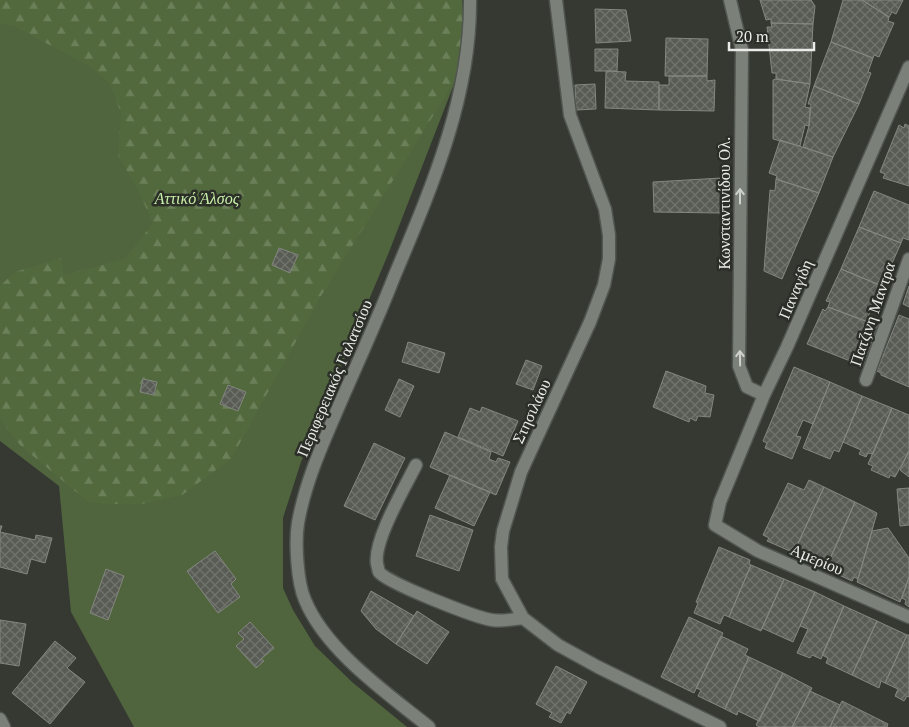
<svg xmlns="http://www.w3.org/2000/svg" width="909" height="727" font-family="'PT Serif',serif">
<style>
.green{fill:#50643e}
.forest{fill:url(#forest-firs)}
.building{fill:url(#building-cross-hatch);stroke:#83877f}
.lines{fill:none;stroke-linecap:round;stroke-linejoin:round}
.minor-casing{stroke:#515550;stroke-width:15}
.minor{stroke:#7b8078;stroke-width:12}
.oneway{stroke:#ced1cc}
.labels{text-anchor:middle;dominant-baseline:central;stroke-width:5;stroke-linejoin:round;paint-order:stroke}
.park-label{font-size:16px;font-style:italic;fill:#c9f0a8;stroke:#2b2f28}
.street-label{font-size:16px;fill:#e9ece8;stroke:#2b2f28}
</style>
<defs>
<pattern id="forest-firs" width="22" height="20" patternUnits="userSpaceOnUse" patternTransform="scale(1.25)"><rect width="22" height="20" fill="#52693d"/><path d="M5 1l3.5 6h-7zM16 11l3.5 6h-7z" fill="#6b7f59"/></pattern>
<pattern id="building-cross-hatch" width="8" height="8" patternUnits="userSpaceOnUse" patternTransform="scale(1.25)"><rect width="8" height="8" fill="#585c55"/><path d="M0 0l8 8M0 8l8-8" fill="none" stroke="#70746d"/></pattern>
</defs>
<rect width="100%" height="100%" fill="#353932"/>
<path class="green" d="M0 0H462L464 27 456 79 389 252 301 462 283 518V588L293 610 315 646 352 682 407 727H134L71 612 59 486 0 441Z"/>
<path class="forest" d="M0 0H462L464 27 456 79 321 296 231 459 182 495 142 504H104L87 501 20 445 0 419V286L15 272 61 258 64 275 125 259 153 223 138 190 118 155 121 113 110 84 91 67 14 26 0 23Z"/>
<path class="building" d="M760 0H811L815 6 813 24 771 23V19L766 20Z
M843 0H862L889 17 888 21 894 23 879 57 874 55 873 58 831 42Z
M862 0H903L896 14 892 12 889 17Z
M595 9 626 10 631 41 596 43Z
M771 23 813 24 810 84 776 79V73H772L767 27H772Z
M666 38 708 39 707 76H665Z
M831 42 873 58 868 72 871 73 859 104 814 86Z
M595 49H618L617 71H595Z
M606 71 626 72 625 81 659 82V110L605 108Z
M669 76H707V81L715 80 714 111 659 110V85H669Z
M776 79 810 84 805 107 810 108 809 126 805 125 800 146 773 139V80Z
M595 84 596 109 576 110 575 85Z
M814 86 859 104 833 157 803 147 809 126 811 104H808Z
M905 124 909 126V186L883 178 885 174 880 172 899 125 904 128Z
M780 140 833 157 819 193 776 179 777 176 769 173Z
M721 178 720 213 654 212 653 182Z
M776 179 819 193 782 279 764 271 770 190 775 191Z
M874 191 909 205V240L903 238 901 243 859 227Z
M859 227 901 243 882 286 841 269Z
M279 248 298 255 290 273 272 265Z
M841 269 882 286 866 321 828 307 830 302 826 301Z
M909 286V307L903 304Z
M828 307 878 326 863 366 807 344 823 309 825 311Z
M899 315 909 319V387L881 375V373L877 371Z
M408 342 445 353 439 373 402 362Z
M526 360 542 366 533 390 516 384Z
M794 367 830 382 813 424 803 420 796 436 801 437 792 459 765 448 767 443 763 441Z
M666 371 706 386 705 393 714 395 710 417 698 416 696 421 690 418 689 422 653 407Z
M143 379 157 382 154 395 140 392Z
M399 379 414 386 400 417 385 410Z
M830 382 862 396 839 452 834 450 830 459 803 448Z
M228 385 246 392 238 411 220 404Z
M862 396 892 408 873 454 868 453 866 457 859 454 861 450 843 442Z
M482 407 518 421 503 456 458 437 470 408 480 412Z
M892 408 909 415V451L895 477 890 475 889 478 871 470 873 466 868 464Z
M445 432 491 452 489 459 496 462 498 458 510 462 496 495 430 467Z
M374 443 405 458 375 520 344 506Z
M909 451V477L900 470Z
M450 475 490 492 474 526 435 508Z
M809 480 824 487 795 550 792 548 790 551 767 541 769 538 763 535 788 483 804 490Z
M824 487 855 502 827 565 822 563 821 566 798 556 800 552 795 550Z
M909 488V525L900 526 897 489Z
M855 502 877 513 858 579 854 577 852 581 826 569Z
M430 515 473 530 459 571 416 556Z
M0 526H2L0 532 35 540 36 535 52 538 45 563 31 559 27 574 0 567Z
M888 528 909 558V577L900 602 857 582 872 531Z
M719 547 750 560 749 564 751 565 729 617 724 615 720 624 694 613 698 603 696 602Z
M215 551 236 579 231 584 240 597 218 613 187 571Z
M751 565 784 579 761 631 729 617Z
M106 569 124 576 108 620 90 613Z
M909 577V607L905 604 906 600 902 598Z
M784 579 815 592 793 642 762 628Z
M371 591 414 616 396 644 376 629 361 611Z
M815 592 844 606 821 659 812 655 810 658 797 653 808 629 800 626Z
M844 606 877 621 852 675 826 663 828 658 822 655Z
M417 611 449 632 427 664 396 644Z
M689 617 723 633 694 693 661 677Z
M0 620 26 624 19 666 0 663Z
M877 621 907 635 885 683 881 681 879 688 852 675Z
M250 622 274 648 261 659 264 661 256 668 236 646 244 639 238 633Z
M907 635H909V697L907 696 904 701 895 696 898 689 885 683Z
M721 636 748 649 745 655 749 657 725 709 698 696 701 690 696 688Z
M55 641 76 658 67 668 85 682 50 724 12 693Z
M749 657 783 673 759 721 738 711 737 715 725 709Z
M556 666 587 682 570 714 567 712 561 723 549 717 552 713 536 704Z
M783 673 812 688 792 727H759L756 725Z
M810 691 840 705 830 727H792Z
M842 701 888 724 887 727H830Z"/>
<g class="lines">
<defs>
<path id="minor" d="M556 0 570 115 605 209 609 235V259L604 285 590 322 521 472 503 531 501 547 502 579 523 618 558 645 598 667 720 727
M730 0 742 50 739 366 747 387 764 395
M909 67 787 347 764 395 720 502 715 525 758 551 909 617
M866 380 909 259
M416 465C405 487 373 541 377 564 378 567 378 570 379 572 387 583 477 618 492 620 502 622 513 619 523 618
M0 719 4 727
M429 727C387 693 326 651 305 600 297 582 295 542 298 523 305 483 322 445 338 408 357 364 377 321 394 277 431 189 471 97 470 0"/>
</defs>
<use href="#minor" class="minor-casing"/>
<use href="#minor" class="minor"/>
</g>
<defs><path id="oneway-shaft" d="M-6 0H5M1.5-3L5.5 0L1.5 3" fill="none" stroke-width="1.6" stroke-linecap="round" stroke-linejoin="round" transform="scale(1.25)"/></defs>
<g class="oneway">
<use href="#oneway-shaft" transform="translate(740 196) rotate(-90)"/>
<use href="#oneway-shaft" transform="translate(740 358) rotate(-91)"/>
</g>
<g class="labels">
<g class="park-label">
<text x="197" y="198">Αττικό Άλσος</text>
</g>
<g class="street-label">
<text transform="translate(724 203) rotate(-90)">Κωνσταντινίδου Ολ.</text>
<text transform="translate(795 289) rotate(-67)">Παναγίδη</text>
<text transform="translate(872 314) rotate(-71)">Πατζινη Μαντρα</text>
<text transform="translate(334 378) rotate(-67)">Περιφερειακός Γαλατσίου</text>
<text transform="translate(531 411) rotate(-65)">Στησιλάου</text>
<text transform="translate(817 559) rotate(23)">Αμερίου</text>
</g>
</g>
<path d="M729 42v8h85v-8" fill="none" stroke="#e9ece8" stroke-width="2.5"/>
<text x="736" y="42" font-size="15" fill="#e9ece8" stroke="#2b2f28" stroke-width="4" paint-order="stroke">20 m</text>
</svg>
